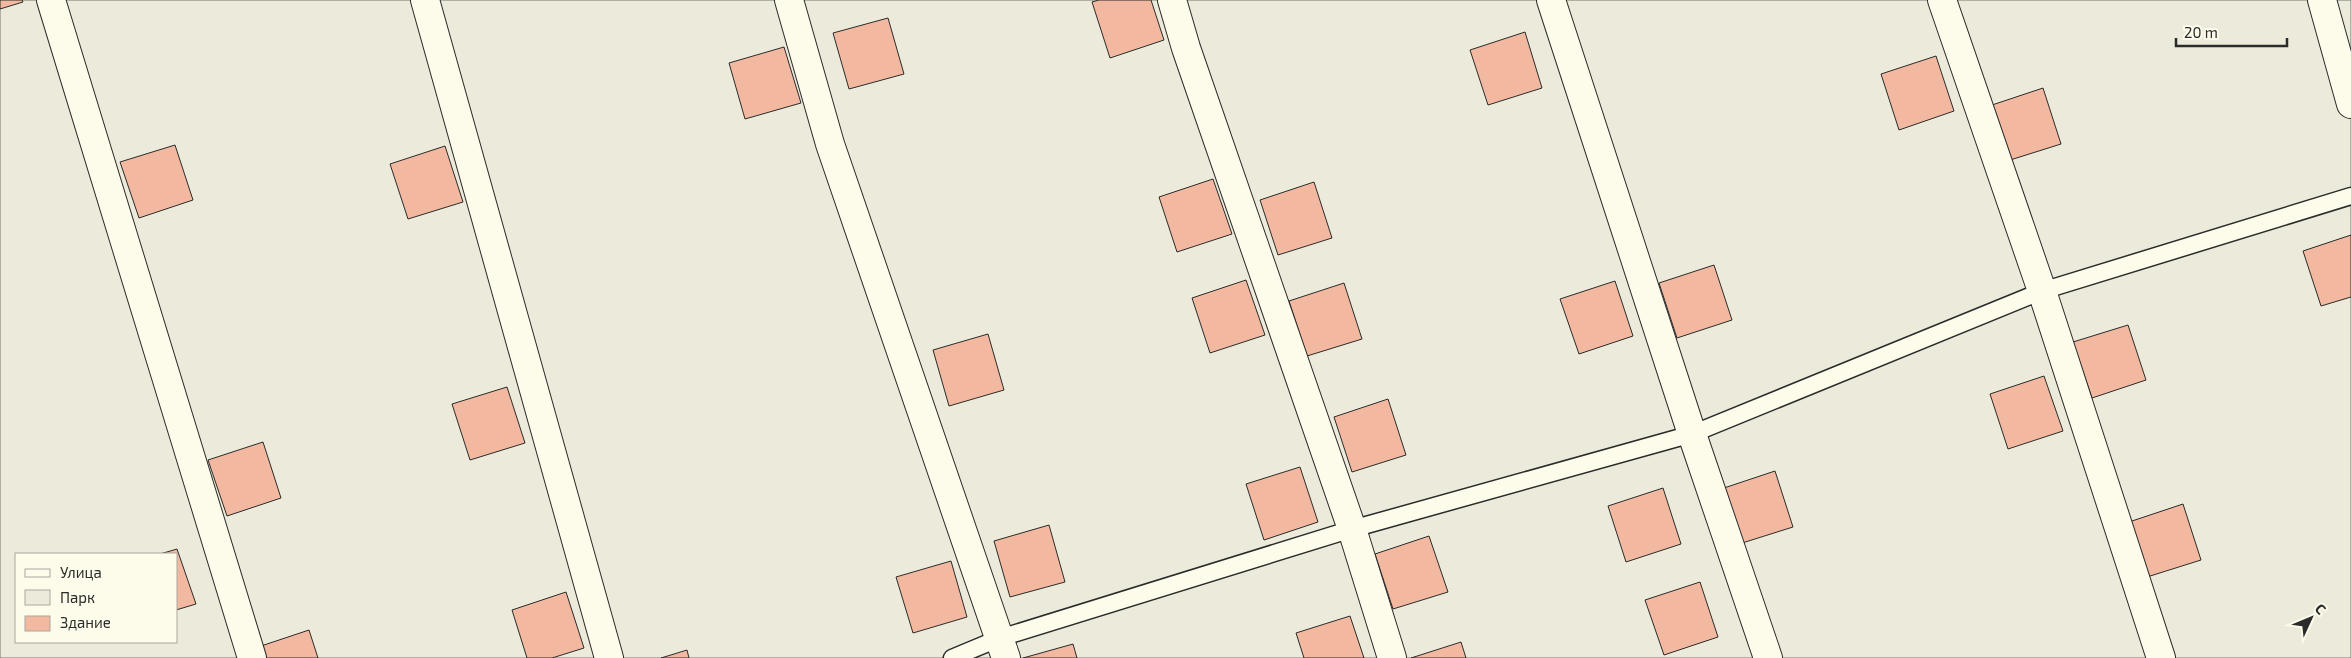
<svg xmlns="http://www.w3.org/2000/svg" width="2351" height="658" font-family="'Exo 2',sans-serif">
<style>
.green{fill:#ecebdb;stroke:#74746e;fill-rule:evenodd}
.building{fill:#f2b8a0;stroke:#2b2b2b}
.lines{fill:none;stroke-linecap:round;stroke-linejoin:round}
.lane-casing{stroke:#2b2b2b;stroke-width:19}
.street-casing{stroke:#2b2b2b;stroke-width:30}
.lane{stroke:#fdfbea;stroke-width:16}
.street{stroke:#fdfbea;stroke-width:28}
</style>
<rect width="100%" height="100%" fill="#fdfbea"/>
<path class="green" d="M0 0H2351V658H0ZM16 554H176V642H16Z"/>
<path class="building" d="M0 0H22L23 2 0 9Z
M1099 0H1151L1164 40 1110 58 1092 2Z
M888 18 904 74 849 89 833 33Z
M1525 32 1542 88 1488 105 1470 50Z
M784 47 801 103 745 119 729 63Z
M1936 56 1954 111 1899 130 1881 74Z
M2043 88 2061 144 2007 161 1989 106Z
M175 145 193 200 139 218 120 162Z
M445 146 463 202 408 219 390 164Z
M1213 179 1232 234 1177 252 1159 197Z
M1314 182 1332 238 1278 255 1260 200Z
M2351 235V297L2321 306 2303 251Z
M1714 265 1732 320 1677 338 1659 283Z
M1246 280 1265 335 1210 353 1192 298Z
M1615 281 1633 336 1579 354 1560 299Z
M1344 283 1362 339 1307 356 1289 301Z
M2128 325 2146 380 2092 398 2073 342Z
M988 334 1004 390 949 406 933 350Z
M2044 376 2063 431 2008 449 1990 394Z
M507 387 525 443 470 460 452 404Z
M1388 399 1406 455 1352 472 1334 417Z
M263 442 281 498 227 516 208 460Z
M1300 467 1318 522 1264 540 1246 484Z
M1775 471 1793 527 1739 544 1721 489Z
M1663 488 1681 544 1626 562 1608 506Z
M2183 504 2201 560 2147 577 2129 522Z
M1049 525 1065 582 1010 597 994 541Z
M1429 536 1448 592 1393 609 1375 554Z
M177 549 196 604 176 610V554H160Z
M951 561 967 617 913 633 896 577Z
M1700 582 1718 637 1664 655 1645 600Z
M566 592 584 648 552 658H527L512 610Z
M1350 616 1364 658H1304L1296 633Z
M309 630 318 658H258L255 648Z
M1461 642 1466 658H1411Z
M1073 644 1077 658H1023Z
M687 650 689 658H661Z"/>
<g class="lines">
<defs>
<path id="lane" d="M952 658 1000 638 1352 529 1692 434 2042 291 2351 196"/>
<path id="street" d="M51 0 252 658
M425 0 609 658
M789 0 830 144 1006 658
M1172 0 1186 48 1352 529 1392 658
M1551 0 1692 434 1768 658
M1942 0 2042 291 2161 658
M2322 0 2351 104"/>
</defs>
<use href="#lane" class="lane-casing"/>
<use href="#street" class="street-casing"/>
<use href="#lane" class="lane"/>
<use href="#street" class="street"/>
</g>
<rect x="15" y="553" width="162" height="90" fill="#fdfbea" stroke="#a9a89e"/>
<rect x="25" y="569" width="25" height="8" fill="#fdfbea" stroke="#a9a89e"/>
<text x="60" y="578" font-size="15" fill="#2b2b2b">Улица</text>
<rect x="25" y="590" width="25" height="15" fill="#ecebdb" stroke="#a9a89e"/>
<text x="60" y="603" font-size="15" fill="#2b2b2b">Парк</text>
<rect x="25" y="616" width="25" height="15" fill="#f2b8a0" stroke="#a9a89e"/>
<text x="60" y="628" font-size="15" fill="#2b2b2b">Здание</text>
<g transform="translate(2311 618) rotate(46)" stroke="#fdfbea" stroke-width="4" paint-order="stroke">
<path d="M0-4L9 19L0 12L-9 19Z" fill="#2b2b2b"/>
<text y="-8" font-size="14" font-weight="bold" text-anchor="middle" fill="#2b2b2b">С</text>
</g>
<path d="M2176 38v8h111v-8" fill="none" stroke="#2b2b2b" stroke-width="2.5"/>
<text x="2184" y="38" font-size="15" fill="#2b2b2b" stroke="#fdfbea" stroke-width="4" paint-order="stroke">20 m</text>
</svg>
